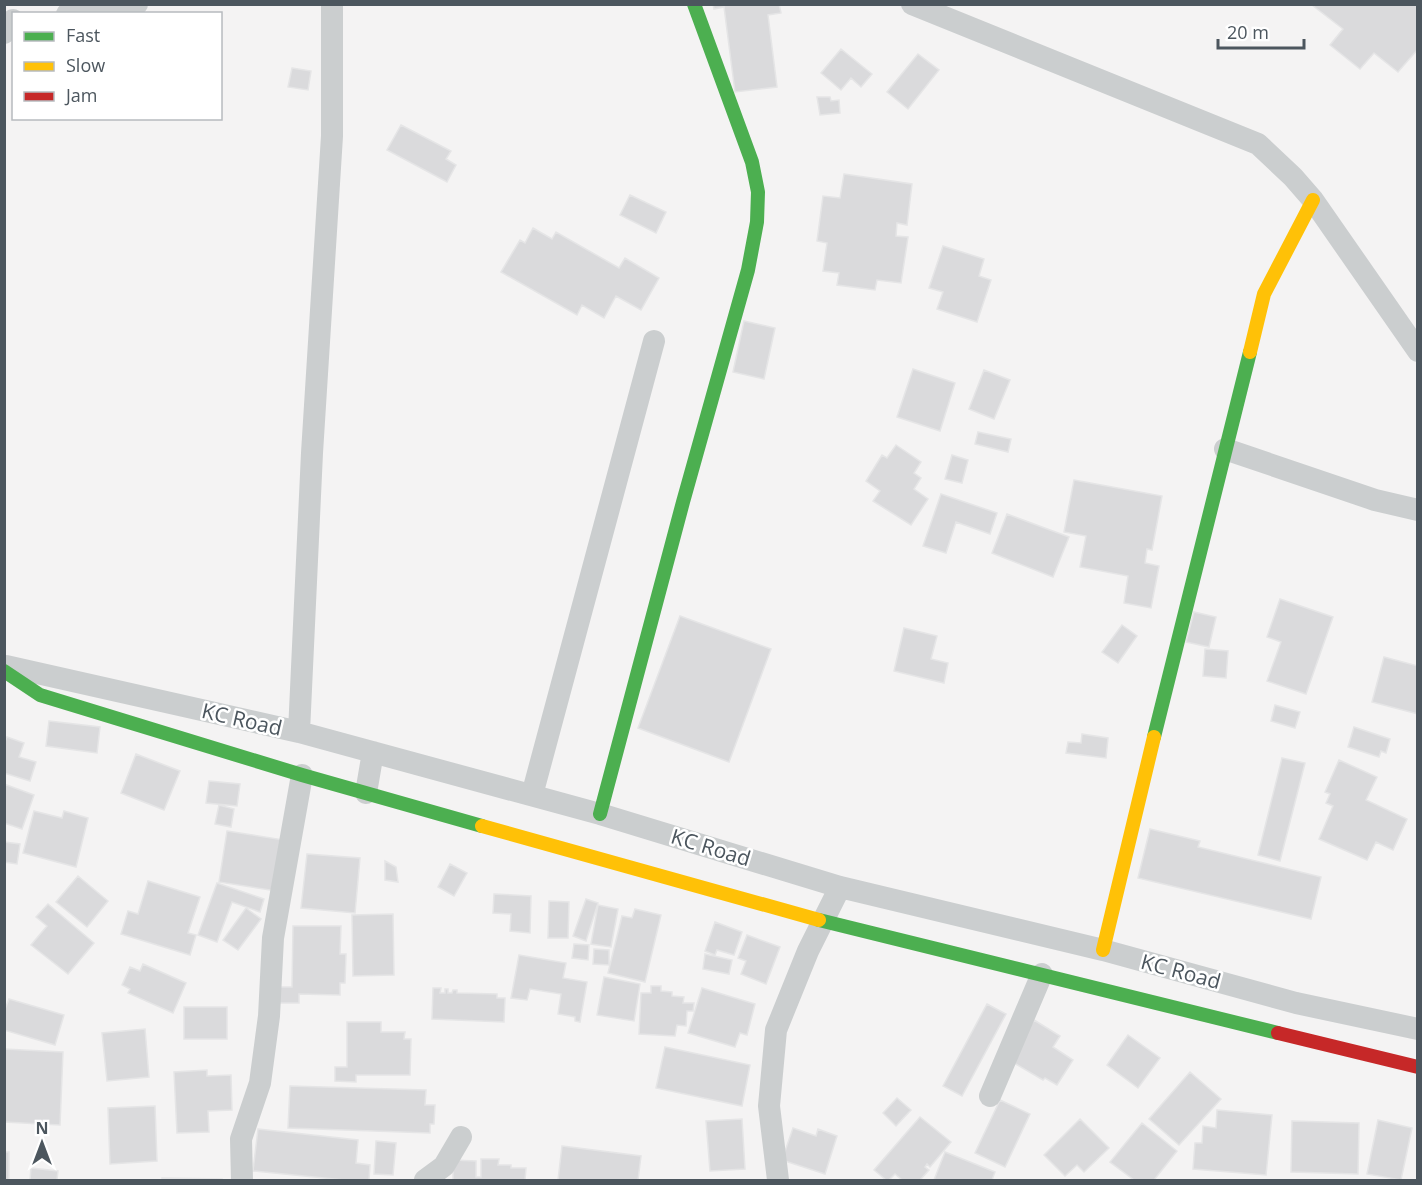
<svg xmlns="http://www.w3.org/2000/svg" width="1422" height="1185" font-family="'Open Sans',sans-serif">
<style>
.building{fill:#dadadc;stroke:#e5e5e6;stroke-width:1.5}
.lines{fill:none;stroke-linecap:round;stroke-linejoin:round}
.street{stroke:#cbcecf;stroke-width:22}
.fast{stroke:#4caf50;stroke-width:14}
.slow{stroke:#ffc107;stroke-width:14}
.jam{stroke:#c62828;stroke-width:14}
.labels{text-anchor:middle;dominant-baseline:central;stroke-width:5;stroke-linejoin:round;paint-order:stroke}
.street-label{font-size:21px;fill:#4c565e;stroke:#fff}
</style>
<rect width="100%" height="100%" fill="#f4f3f3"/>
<path class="building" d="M713 4H779L781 13 768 15 777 87 735 92 724 7 714 9Z
M1418 4V49L1398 72 1374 53 1360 69 1330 45 1343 29 1312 5Z
M841 49 872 74 861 87 851 78 841 90 821 73Z
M918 54 939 70 908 109 887 92Z
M292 68 311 71 308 90 288 87Z
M817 97H830L831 101 839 100 840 113 820 115Z
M401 125 451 151 446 159 456 165 447 182 387 150Z
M844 174 912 184 907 225 897 223 896 236 908 237 901 283 877 280 875 290 837 285 839 273 823 271 827 243 817 241 823 196 840 198Z
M630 195 666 212 656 233 620 215Z
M533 228 552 239 556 232 619 268 625 258 659 278 641 310 616 296 604 318 582 305 577 315 501 272 520 240 525 243Z
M943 246 984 259 979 276 991 280 977 322 937 309 943 292 929 288Z
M744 321 775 328 764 379 733 372Z
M913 369 955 383 940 431 897 417Z
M984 370 1010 380 994 419 969 409Z
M978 432 1011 439 1008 452 975 444Z
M896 445 921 462 914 473 921 478 914 489 928 499 911 525 873 501 880 491 866 481 882 455 887 458Z
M952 455 968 460 962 483 945 479Z
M1074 480 1162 496 1152 550 1147 549 1145 563 1159 566 1151 608 1124 603 1128 576 1080 567 1086 536 1064 532Z
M941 494 997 513 990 534 956 522 946 553 923 546Z
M1007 514 1069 537 1053 577 992 553Z
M1280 599 1333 617 1306 694 1267 681 1281 642 1267 637Z
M1194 612 1216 617 1209 647 1186 642Z
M680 616 771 649 729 762 638 728Z
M1122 625 1137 636 1118 663 1102 652Z
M904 628 937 636 931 659 948 663 944 683 894 671Z
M1205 649 1228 651 1226 678 1203 676Z
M1384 657 1418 666V714L1372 702Z
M1275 705 1300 712 1295 728 1271 721Z
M49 721 100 727 97 753 46 746Z
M1354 727 1390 739 1386 753 1381 751 1379 757 1348 747Z
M1082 734 1108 738 1106 758 1066 753 1068 742 1081 743Z
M7 737 24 743 19 757 36 762 30 781 4 773V744Z
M136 754 180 771 164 810 121 793Z
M1282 758 1305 763 1280 861 1258 855Z
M1339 760 1377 777 1366 800 1407 819 1393 850 1376 842 1367 860 1319 839 1333 806 1326 803 1330 794 1325 792Z
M209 781 240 784 237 806 206 803Z
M4 784 34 795 22 829 4 823Z
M219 805 234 809 231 827 215 824Z
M34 811 62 818 64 811 88 818 76 867 23 853Z
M1150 829 1200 841 1198 847 1321 877 1311 919 1138 878Z
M227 831 284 840 276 891 219 882Z
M4 842 20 844 17 864 4 862Z
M307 854 360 858 355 913 301 908Z
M385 861 396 867 398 882 385 880Z
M450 864 467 873 454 896 438 887Z
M78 876 108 901 87 927 56 902Z
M148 881 200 897 188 933 196 935 190 955 121 934 128 911 138 914Z
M217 883 264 899 260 912 232 902 217 942 198 935Z
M494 894 531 896 530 933 510 931 511 914 493 913Z
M586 899 598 903 586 941 573 936Z
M549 901 569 902 568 938H548Z
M48 904 94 943 68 974 31 945 47 926 36 917Z
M598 905 618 909 611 947 591 944Z
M246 908 261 919 238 950 223 940Z
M635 909 661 915 645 982 608 973 622 916 632 918Z
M393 914 394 975 353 976 352 915Z
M715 922 742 932 734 955 717 950 715 955 705 951Z
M293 926H341L340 954H346L345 983H340V995L299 994V1003H270V987H292Z
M747 935 780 947 766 984 741 974 746 961 738 958Z
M574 944 589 945 588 960 572 958Z
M594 949 609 950V965L593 964Z
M705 954 732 960 729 974 703 969Z
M519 955 566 963 563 978 587 982 580 1022 575 1021V1017L558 1014 561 994 530 989 527 1000 511 998Z
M143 964 186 983 173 1013 128 993 130 989 122 985 130 967 140 971Z
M604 977 640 984 634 1021 597 1015Z
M651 986H661V991L672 992V996L684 997 683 1003H694L693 1011H687L686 1026 677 1025 675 1036 639 1034 641 993H651Z
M433 988H441L440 993H445V989H448V993H452L453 990H457V993L497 994V998H505L504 1022 432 1019Z
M702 988 755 1004 747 1035 740 1033 735 1047 688 1033Z
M9 999 64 1015 55 1045 4 1030V1012Z
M987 1004 1006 1014 962 1096 943 1086Z
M184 1007H227V1039H184Z
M1034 1020 1060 1036 1053 1047 1073 1060 1057 1085 1045 1078 1043 1080 1009 1060Z
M347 1022H381V1032H405L404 1039H411L410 1075H356V1082L335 1081V1067H347Z
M145 1029 149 1077 107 1081 102 1033Z
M1128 1035 1160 1058 1138 1088 1107 1065Z
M665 1047 750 1065 742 1106 656 1088Z
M4 1049 63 1052 60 1125 4 1122Z
M207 1070V1076L231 1075 232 1110 208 1111 209 1132 177 1133 174 1072Z
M1190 1072 1221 1099 1179 1145 1149 1119Z
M290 1086 426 1090 425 1105H435L434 1124H430V1133L288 1128Z
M897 1098 911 1110 896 1126 883 1113Z
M1000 1100 1030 1114 1005 1167 975 1153Z
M155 1106 157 1161 110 1164 108 1108Z
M1217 1110 1272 1115 1266 1175 1193 1169 1195 1143H1202L1203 1126 1216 1128Z
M920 1117 951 1142 930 1167 927 1164 925 1167 929 1170 920 1180H902L895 1174 889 1180H886L874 1170Z
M742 1119 745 1169 710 1171 706 1121Z
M1080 1119 1109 1148 1084 1172 1077 1165 1065 1176 1044 1155Z
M1378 1120 1412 1128 1401 1180 1367 1174Z
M1292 1121 1359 1123 1358 1174 1291 1172Z
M1142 1123 1177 1151 1154 1180H1134L1110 1162Z
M793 1128 816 1136 818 1129 837 1136 825 1174 782 1160Z
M258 1129 358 1140 356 1163 370 1165 369 1180H344L253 1171Z
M376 1141 396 1143 393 1175 374 1174Z
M562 1146 641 1156 638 1180H558Z
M4 1152H9V1180H4Z
M945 1152 995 1172 992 1180H934Z
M481 1159H499L498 1165H511V1168H526L525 1180H453V1160L476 1161V1177H481Z
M31 1168 58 1171 57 1180H30Z
M162 1178 222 1179V1180H162Z"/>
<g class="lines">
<path class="street" d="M912 4 1258 144 1293 177 1313 200 1418 351
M67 14 137 4
M4 33 13 20
M1225 449 1375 500 1418 510
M6 666 299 732 600 814 840 887 1103 950 1296 1003 1418 1029
M299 732 312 453 332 136V4
M366 793 373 752
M532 795 654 341
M990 1096 1042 974
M242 1180 241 1139 260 1083 269 1016 273 938 302 775
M425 1180 444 1166 461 1137
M778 1180 769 1106 776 1030 808 951 840 887"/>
<path class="fast" d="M4 671 40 695 302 775 482 826
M1154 737 1250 352
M600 814 683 502 748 270 757 222 758 192 752 162 694 4
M819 920 1278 1033"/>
<path class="slow" d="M1250 352 1264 294 1313 200
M482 826 819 920
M1103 950 1154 737"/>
<path class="jam" d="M1278 1033 1418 1067"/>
</g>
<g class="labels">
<g class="street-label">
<text transform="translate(242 719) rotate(13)">KC Road</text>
<text transform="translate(711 847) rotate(17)">KC Road</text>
<text transform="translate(1181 971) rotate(15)">KC Road</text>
</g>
</g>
<rect width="1422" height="1185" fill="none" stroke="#4c565e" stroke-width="12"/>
<rect x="12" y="12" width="210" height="108" fill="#ffffff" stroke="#b7bbbf" stroke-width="1.5"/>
<rect x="24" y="32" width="30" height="9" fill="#4caf50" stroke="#b7bbbf" stroke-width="1.5"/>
<text x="66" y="42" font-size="18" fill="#4c565e">Fast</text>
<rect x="24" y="62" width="30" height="9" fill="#ffc107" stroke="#b7bbbf" stroke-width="1.5"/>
<text x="66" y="72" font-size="18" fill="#4c565e">Slow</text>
<rect x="24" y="92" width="30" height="9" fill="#c62828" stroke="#b7bbbf" stroke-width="1.5"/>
<text x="66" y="102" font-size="18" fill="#4c565e">Jam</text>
<g transform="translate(42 1143)" stroke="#ffffff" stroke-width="4.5" paint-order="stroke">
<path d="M0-4.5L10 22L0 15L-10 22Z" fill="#4c565e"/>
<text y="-9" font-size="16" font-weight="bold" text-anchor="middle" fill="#4c565e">N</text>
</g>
<path d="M1218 39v9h86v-9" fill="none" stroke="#4c565e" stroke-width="3"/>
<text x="1227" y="39" font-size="18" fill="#4c565e" stroke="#ffffff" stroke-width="4.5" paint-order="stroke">20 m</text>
</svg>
